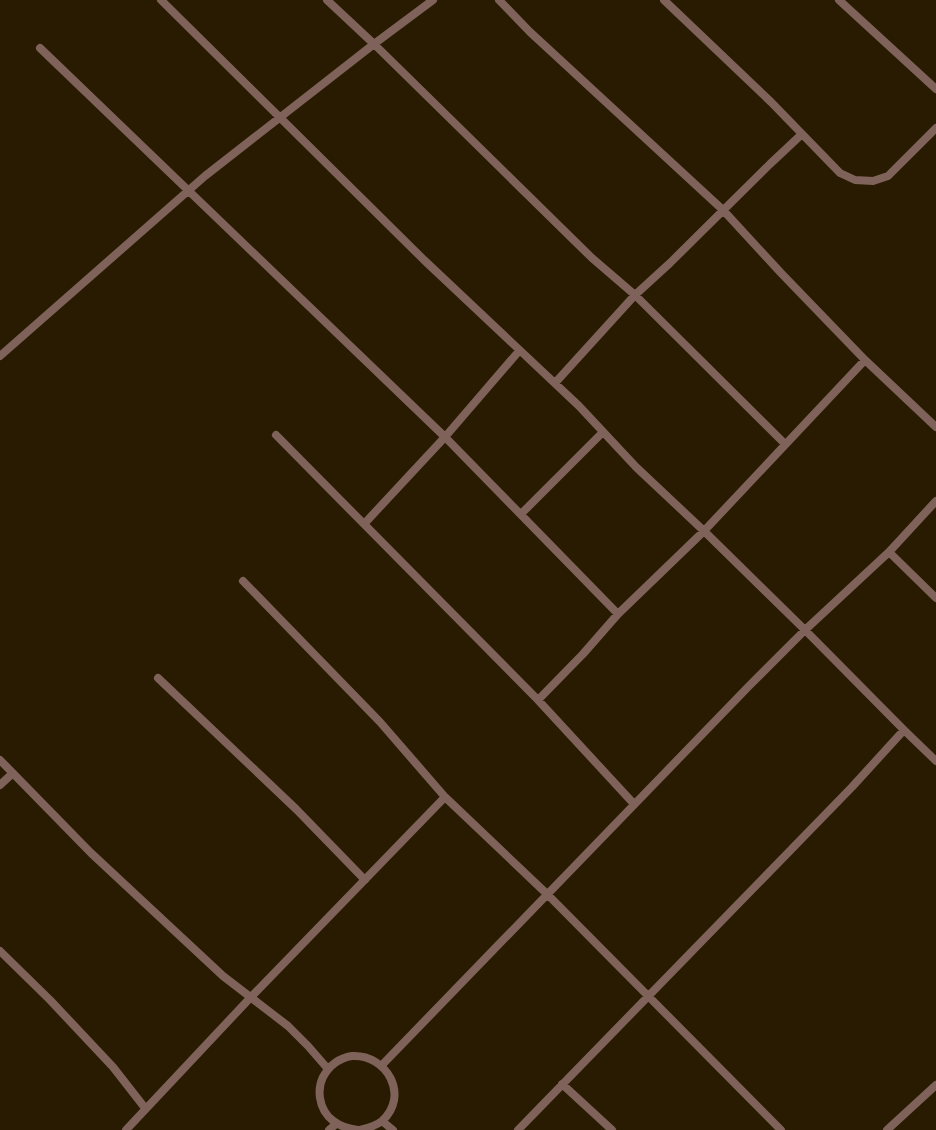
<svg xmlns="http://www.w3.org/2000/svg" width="936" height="1130" font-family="Helvetica,sans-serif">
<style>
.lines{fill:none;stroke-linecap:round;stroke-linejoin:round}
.street{stroke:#7f6259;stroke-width:8}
</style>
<rect width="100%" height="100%" fill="#291b01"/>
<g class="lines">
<path class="street" d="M161 0 424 260 579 406 636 467 704 531 805 630 904 730 936 761
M327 0 374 44 592 258 635 295 785 444
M499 0 530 32 723 210 781 273 865 360 936 427
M664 0 771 102 840 173 855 180 873 181 888 176 936 128
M839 0 936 89
M40 48 445 437 618 614
M0 356 205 176 374 44 433 0
M555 383 635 295 670 263 770 164 802 134
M276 435 538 700 634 804
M521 514 603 432
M364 524 445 437 519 351
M889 552 936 598
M243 581 380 722 445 797 548 895 781 1130
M158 678 296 809 365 880
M538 700 583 654 618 614 704 531 865 360
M0 760 91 853 223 976 288 1026 308 1046 328 1069
M0 785 13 773
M0 951 50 1000 113 1067 145 1108
M382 1065 749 686 805 630 889 552 936 501
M562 1084 612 1130
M382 1121 393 1130
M126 1130 251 997 445 797
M329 1130 336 1124
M358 1130C339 1128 323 1118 320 1098 319 1091 320 1083 323 1077 329 1066 339 1058 352 1056 387 1054 410 1096 382 1121 376 1126 368 1128 360 1130
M518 1130 852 787 904 730
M887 1130 936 1085"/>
</g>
</svg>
